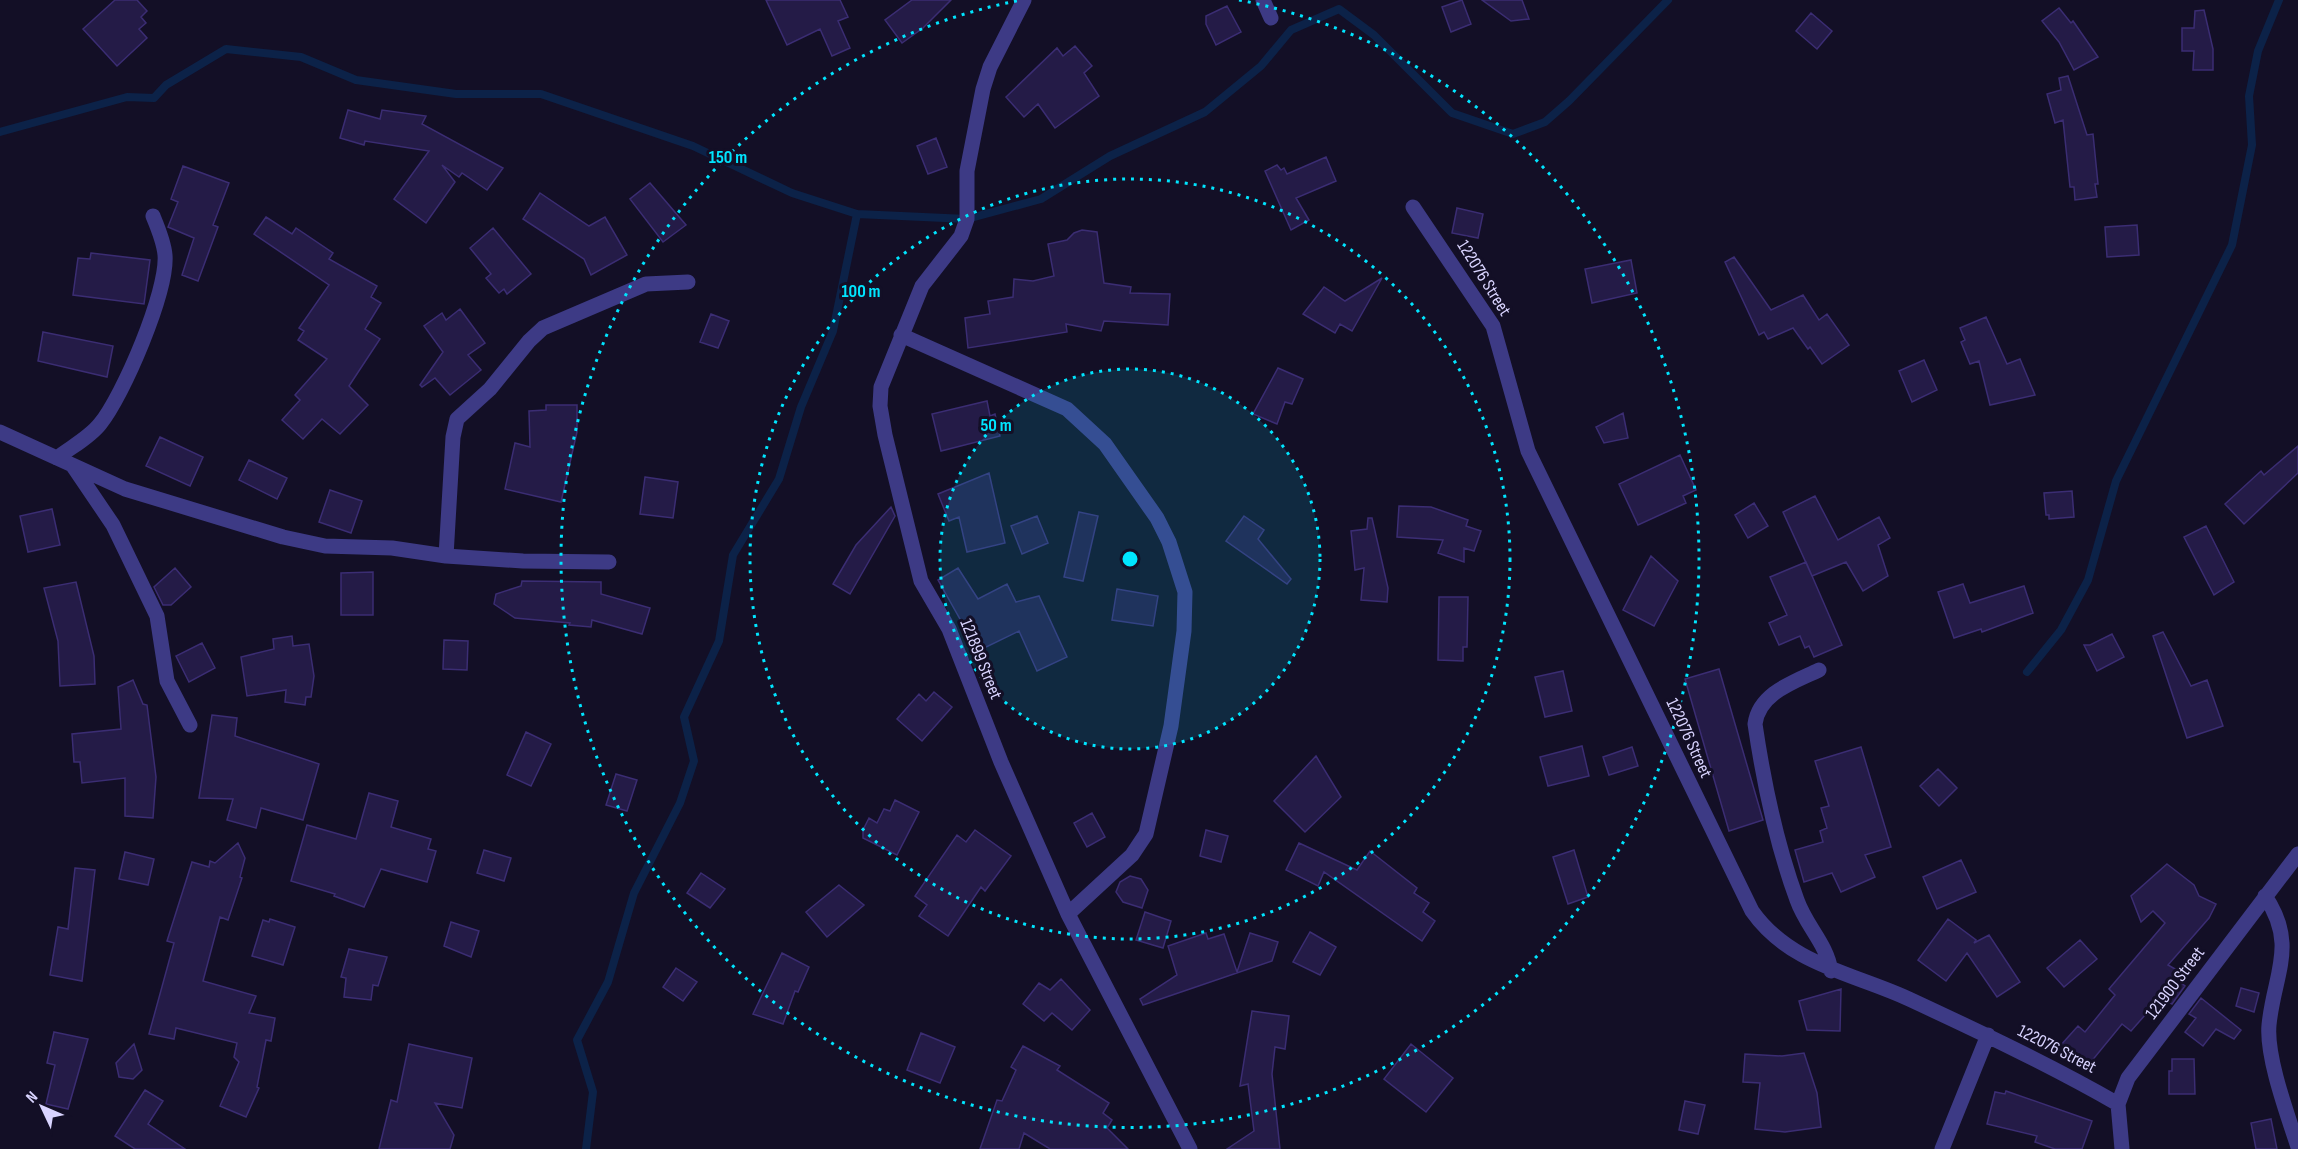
<svg xmlns="http://www.w3.org/2000/svg" width="2298" height="1149" font-family="'Sofia Sans Condensed',sans-serif">
<style>
.lines{fill:none;stroke-linecap:round;stroke-linejoin:round}
.stream{stroke:#0c2248;stroke-width:8}
.building{fill:#241b47;stroke:#3b2d73;stroke-width:1.5}
.street{stroke:#3d3a85;stroke-width:15}
.ring{fill:none;stroke:#00e5ff;stroke-width:3;stroke-dasharray:3 6}
.labels{text-anchor:middle;dominant-baseline:central;stroke-width:6;stroke-linejoin:round;paint-order:stroke}
.street-label{font-size:18px;fill:#d9d4ff;stroke:#130f26}
.centre{fill:#00e5ff;stroke:#130f26;stroke-width:3}
.ring-label{font-size:18px;text-anchor:middle;font-weight:bold;fill:#00e5ff;stroke:#130f26;stroke-width:6;stroke-linejoin:round;paint-order:stroke}
</style>
<rect width="100%" height="100%" fill="#130f26"/>
<g class="lines">
<path class="stream" d="M0 132 127 97 154 98 166 85 226 49 301 57 356 80 456 94H541L693 146 792 193 857 214 967 219 1041 199 1110 156 1205 112 1261 66 1291 30 1339 9 1374 35 1452 113 1513 134 1545 122 1569 101 1668 0
M2027 672 2061 630 2088 580 2116 481 2232 245 2252 145 2249 96 2258 51 2279 0
M586 1149 593 1092 577 1040 608 982 634 893 680 803 694 761 684 717 719 641 733 555 779 479 801 407 833 331 857 214"/>
</g>
<path class="building" d="M115 0H137L147 11 141 17 146 23 139 29 147 38 117 66 83 29Z
M766 0H840L848 17 838 21 850 48 832 56 820 29 787 45Z
M912 0H951L923 28 902 43 885 20Z
M1462 0 1471 24 1451 32 1442 7Z
M1482 0H1522L1529 19 1511 21Z
M1227 6 1241 32 1216 45 1206 24V16Z
M2059 8 2071 23 2073 21 2098 57 2074 70 2059 42 2042 21Z
M2204 10 2213 49V70H2193L2194 51H2182V28H2194L2195 11Z
M1811 13 1832 31 1817 49 1796 31Z
M1075 46 1092 66 1084 73 1099 96 1055 128 1038 104 1024 117 1006 97 1057 48 1063 56Z
M2068 76 2087 135 2093 134 2098 184H2095L2097 197 2075 200 2074 187H2070L2063 120 2055 123 2047 94 2061 90 2059 78Z
M348 110 380 119 382 110 426 116 422 124 503 168 487 190 462 173 459 177 442 165 455 182 426 223 394 199 429 151 365 141 364 145 340 138Z
M936 138 947 167 928 174 917 146Z
M1326 157 1336 181 1296 198 1309 220 1291 230 1265 171 1277 165 1281 170 1284 168 1287 174Z
M183 166 229 183 213 225 218 227 198 281 182 275 194 238 168 227 178 202 171 199Z
M650 183 686 225 663 242 630 199Z
M540 193 589 226 605 217 627 255 591 275 584 259 523 219Z
M1457 208 1483 214 1478 238 1452 233Z
M266 217 292 234 296 228 333 253 329 259 377 286 371 297 381 303 365 329 380 339 349 386 368 405 340 434 322 419 303 439 282 420 300 400 295 395 327 359 298 340 304 331 299 328 329 285 254 234Z
M2137 225 2139 255 2107 257 2105 227Z
M493 228 531 274 507 294 504 289 499 293 486 278 491 274 470 248Z
M1082 230 1097 232 1104 283 1131 287 1130 293 1170 294 1168 325 1104 321 1101 331 1066 324 1067 332 968 348 965 318 990 314 988 301 1013 297 1014 279 1033 281 1054 276 1048 244 1067 240 1074 233Z
M91 253 150 260 144 304 73 295 78 258 90 259Z
M1734 257 1771 310 1803 295 1819 320 1827 314 1849 345 1822 364 1810 347 1808 349 1793 328 1768 339 1764 332 1759 335 1725 262Z
M1631 260 1637 293 1592 303 1585 269Z
M1382 278 1352 331 1340 324 1335 333 1303 314 1324 287 1345 301Z
M460 309 485 343 468 355 481 370 450 395 435 378 422 387 420 385 443 352 424 326 442 313 446 320Z
M711 314 729 321 718 348 700 342Z
M1986 317 2007 364 2020 359 2035 395 1990 405 1979 361 1970 364 1961 342 1965 340 1960 328Z
M43 332 113 346 107 377 38 361Z
M1924 360 1937 390 1912 402 1899 371Z
M1278 368 1303 379 1292 404 1285 402 1277 424 1253 414Z
M987 401 990 416 995 414 1000 436 941 451 932 414Z
M546 405H577V432L561 502 505 489 515 443 530 447 529 411 546 410Z
M1623 413 1628 438 1604 443 1596 427Z
M160 437 203 457 190 486 146 466Z
M2298 446V473L2244 524 2225 504 2261 471 2264 475Z
M1680 455 1696 490 1683 496 1686 503 1638 525 1619 484Z
M249 460 287 478 277 499 239 480Z
M989 473 1005 543 967 552 959 517 949 521 938 494Z
M645 477 678 482 673 518 640 514Z
M330 490 362 501 351 533 319 522Z
M2072 491 2074 517 2049 519V515H2046L2044 493Z
M1815 496 1838 540 1879 517 1890 538 1878 545 1888 576 1863 591 1846 562 1812 576 1783 512Z
M1754 503 1768 526 1748 538 1735 515Z
M1399 506 1431 507 1468 520 1466 526 1481 531 1474 551 1464 548V562L1438 553 1443 540 1397 537Z
M891 507 895 516 850 594 833 584 856 545Z
M52 509 60 545 28 552 20 516Z
M1079 512 1098 516 1083 581 1064 577Z
M1037 516 1048 543 1022 554 1011 526Z
M1244 516 1264 530 1258 539 1291 579 1287 584 1226 541Z
M1368 518H1372L1388 588 1387 602 1361 600 1364 568 1355 570 1351 531 1367 529Z
M2206 526 2234 582 2214 595 2184 537Z
M1651 556 1678 581 1654 626 1623 610Z
M1806 562 1842 645 1814 657 1809 646 1805 648 1800 636 1779 645 1769 623 1787 615 1770 577Z
M175 568 191 587 171 605H163L154 587Z
M958 568 978 599 1007 584 1016 602 1039 596 1067 657 1037 671 1019 631 978 651 938 580Z
M373 572V615H341V573Z
M522 581 601 582V594L650 608 642 634 592 620 591 627 569 625 570 623 515 618 494 604 496 594 521 586Z
M76 582 94 656 95 684 60 686 58 641 44 588Z
M1963 584 1970 603 2024 586 2033 613 1982 632 1981 629 1954 638 1938 592Z
M1117 589 1158 596 1153 626 1112 620Z
M1439 597H1468L1467 647H1463V661L1438 660Z
M2163 632 2191 686 2207 680 2223 726 2187 738 2153 636Z
M2112 634 2124 657 2097 671 2084 645H2090Z
M292 636 293 646 309 644 314 676 311 697H306L305 705 285 702 286 690 247 696 241 657 274 649 273 639Z
M444 640 468 641 467 670 443 669Z
M202 643 215 668 189 682 176 656Z
M1719 669 1763 820 1729 831 1685 679Z
M1563 671 1572 711 1545 717 1535 677Z
M133 680 143 704 147 705 156 777 153 818 125 816V778L82 783 80 762H74L72 734 121 729 118 687Z
M934 692 952 707 922 741 897 719 919 694 926 701Z
M212 715 237 718 235 736 319 764 303 820 261 808 256 828 227 820 233 799 199 798Z
M526 732 551 744 531 786 507 775Z
M1582 746 1589 776 1548 786 1540 757Z
M1632 747 1638 766 1609 775 1603 757Z
M1861 747 1891 847 1865 855 1875 877 1841 892 1832 873 1804 882 1795 850 1823 842 1820 831 1827 828 1821 808 1829 806 1815 761Z
M1316 756 1341 797 1305 832 1274 801Z
M1938 769 1957 788 1939 806 1920 786Z
M616 774 637 780 627 811 606 805Z
M369 793 398 801 391 827 431 839 428 849 436 851 427 882 381 869 364 907 334 896 335 894 291 881 307 825 356 839Z
M895 800 919 812 897 855 863 838V830L869 818 877 823 884 809 890 811Z
M1092 813 1105 837 1087 847 1074 823Z
M975 830 1011 856 985 891 981 887 948 936 919 916 927 905 915 896 957 835 966 842Z
M1206 830 1228 836 1221 862 1200 856Z
M238 843 245 858 240 877 242 878 228 920 220 917 203 981 256 996 249 1013 275 1018 271 1041 266 1040 257 1087 259 1088 246 1117 220 1106 239 1062 234 1057 237 1043 176 1028 174 1039 149 1034 174 943 167 941 192 862 209 867 210 861 215 863Z
M1299 843 1357 870 1370 851 1417 888 1414 893 1429 903 1423 912 1435 921 1422 941 1324 872 1318 886 1286 870Z
M484 850 511 858 504 881 477 873Z
M1574 850 1588 897 1568 904 1553 857Z
M125 852 154 859 148 885 119 879Z
M1961 860 1976 892 1937 909 1923 877Z
M2167 864 2194 885 2199 896 2216 904 2209 918 2168 965 2184 974 2180 982 2185 986 2172 1004 2160 998 2131 1031 2122 1024 2086 1068 2060 1046 2078 1026 2085 1032 2115 995 2109 989 2165 923 2153 911 2141 922 2131 896Z
M75 868 95 870 82 981 50 975 58 927 68 929Z
M701 873 725 889 710 908 687 893Z
M1130 876 1141 879 1148 890 1142 908 1123 902 1116 892 1120 882Z
M839 885 864 905 827 937 806 912Z
M1145 912 1171 921 1163 948 1136 940Z
M270 919 295 927 283 965 252 956 263 920 269 922Z
M1948 919 1976 940 1974 943 1989 935 2020 982 1997 997 1967 953 1946 981 1918 960Z
M451 922 479 931 471 957 444 946Z
M1310 932 1336 947 1320 975 1293 962Z
M1206 933 1208 939 1224 934 1237 972 1250 933 1278 942 1272 961 1143 1005 1140 999 1177 975 1168 946Z
M2080 940 2097 959 2064 987 2047 968Z
M349 949 387 957 378 986 373 985 371 1000 344 997 346 978 341 977Z
M782 953 809 967 798 992 795 991 783 1024 753 1014Z
M676 968 697 982 683 1001 663 987Z
M1061 979 1090 1010 1072 1030 1052 1013 1044 1021 1023 1004 1039 983 1050 990Z
M2241 988 2259 993 2254 1012 2236 1006Z
M1841 989 1840 1031 1807 1030 1799 1001Z
M2201 998 2241 1030 2234 1039 2216 1029 2203 1046 2185 1032 2196 1018 2189 1014Z
M1252 1011 1289 1016 1285 1049 1275 1047 1272 1074 1280 1149H1227L1254 1131 1248 1084 1240 1086Z
M54 1032 88 1039 68 1109 46 1104 55 1065 47 1063Z
M921 1033 955 1047 940 1083 907 1070Z
M134 1044 142 1070 133 1079 119 1077 116 1063Z
M409 1044 472 1058 462 1108 435 1103 454 1135 450 1149H379L391 1100 397 1102Z
M1411 1044 1453 1078 1426 1112 1384 1079Z
M1023 1046 1060 1066 1057 1070 1109 1103 1103 1113 1112 1120 1107 1128 1128 1149H1050L1024 1133 1019 1149H980L997 1100 1002 1101 1016 1070 1011 1067Z
M1804 1053 1817 1093 1821 1127 1785 1132 1755 1129 1760 1083 1743 1082 1745 1054 1782 1056Z
M2172 1059H2194L2195 1094H2169V1071H2172Z
M145 1090 163 1101 148 1124 185 1149H135L115 1136Z
M2006 1091 2092 1121 2082 1149H2055L2035 1142 2037 1136 1987 1124 1995 1092 2005 1094Z
M1685 1101 1705 1105 1698 1134 1679 1130Z
M2271 1119 2277 1149H2256L2251 1123Z"/>
<g class="lines">
<path class="street" d="M1024 0 990 67 983 89 967 171V219L961 236 922 286 881 387 880 406 885 435 921 581 949 629 1001 762 1068 914 1190 1149
M1263 0 1271 18
M1413 207 1493 326 1528 451 1752 911C1790 965 1853 973 1909 999 1980 1032 2050 1065 2118 1104
M901 335 1067 409 1105 444 1157 518 1169 542 1185 592 1184 631 1171 726 1146 834 1132 855 1068 914
M0 432 125 489 283 537 325 546 392 548 446 556 523 561 609 562
M57 458C71 447 89 438 100 424 123 396 168 291 165 255 164 242 158 228 153 216
M73 466 113 525 157 616 167 681 190 725
M446 556 453 437 457 419 490 389 529 341 543 328 646 284 688 282
M1819 670C1794 682 1759 693 1755 724 1764 785 1776 843 1797 900 1806 926 1827 944 1831 971
M2265 896C2298 945 2274 974 2269 1025 2266 1057 2288 1116 2298 1147
M1942 1149 1988 1035
M2122 1149 2118 1104 2128 1078 2298 854"/>
</g>
<circle cx="1130" cy="559" r="190" fill="#00e5ff" fill-opacity=".12"/>
<g class="ring">
<circle cx="1130" cy="559" r="190"/>
<circle cx="1130" cy="559" r="380"/>
<path d="M1239 0A569 569 0 1 1 1021 0"/>
</g>
<g class="labels">
<g class="street-label">
<text transform="translate(1484 278) rotate(58)">122076 Street</text>
<text transform="translate(981 659) rotate(68)">121899 Street</text>
<text transform="translate(1689 738) rotate(65)">122076 Street</text>
<text transform="translate(2175 983) rotate(-53)">121900 Street</text>
<text transform="translate(2057 1049) rotate(27)">122076 Street</text>
</g>
</g>
<circle cx="1130" cy="559" r="9" class="centre"/>
<g class="ring-label">
<text x="728" y="163">150 m</text>
<text x="861" y="297">100 m</text>
<text x="996" y="431">50 m</text>
</g>
<g transform="translate(42 1107) rotate(314)" stroke="#130f26" stroke-width="4.5" paint-order="stroke">
<path d="M0-4.5L10 22L0 15L-10 22Z" fill="#d9d4ff"/>
<text y="-9" font-size="16" font-weight="bold" text-anchor="middle" fill="#d9d4ff">N</text>
</g>
</svg>
